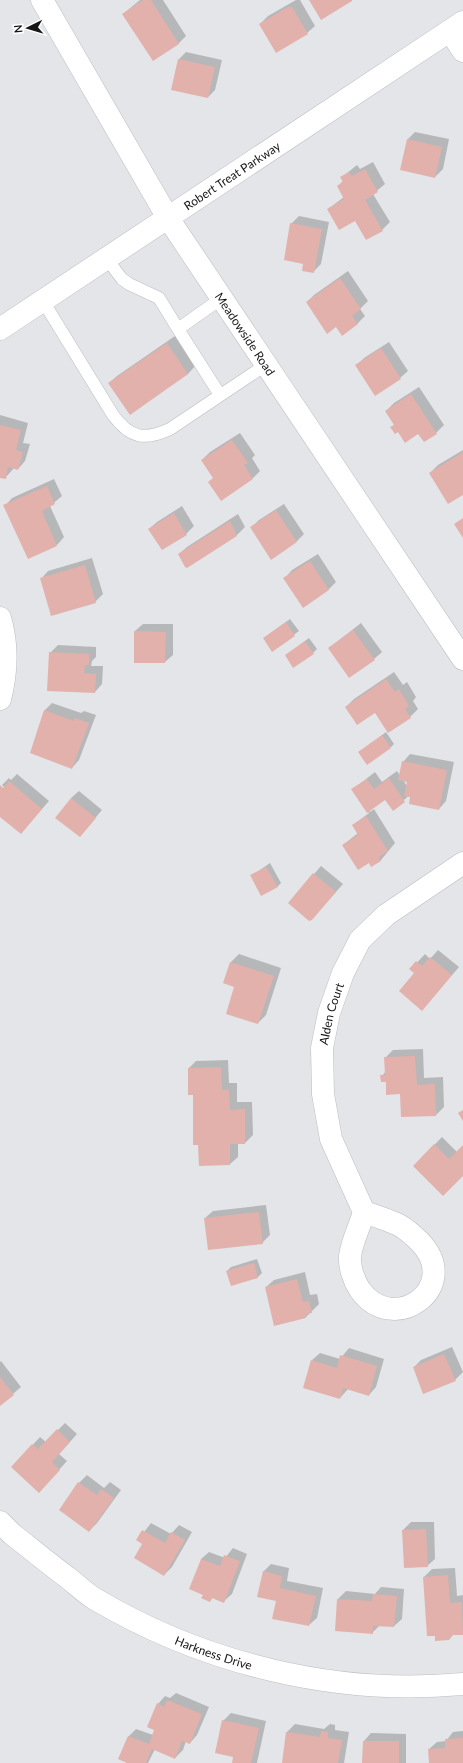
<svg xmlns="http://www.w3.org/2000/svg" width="463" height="1763" font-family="Lato,sans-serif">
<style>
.shadow{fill:#0003;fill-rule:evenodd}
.building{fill:#e3b1ac}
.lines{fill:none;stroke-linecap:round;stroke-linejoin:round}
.lane-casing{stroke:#bbbdc0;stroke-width:13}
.street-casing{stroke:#bbbdc0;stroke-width:23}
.secondary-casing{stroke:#bbbdc0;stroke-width:23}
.lane{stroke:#fff;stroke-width:12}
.street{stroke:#fff;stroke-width:22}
.secondary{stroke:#fff;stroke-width:22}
.labels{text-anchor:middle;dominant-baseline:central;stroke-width:4;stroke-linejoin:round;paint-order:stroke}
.street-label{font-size:12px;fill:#161617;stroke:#fff}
</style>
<rect width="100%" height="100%" fill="#e3e5e8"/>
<path class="shadow" d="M140 0H163L186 36 179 43 153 60 123 14Z
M296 0H300L315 26 307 33 260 24 268 16Z
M186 52 222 60 215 90 208 97 179 59Z
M415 132 449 139 443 169 435 177 407 140Z
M373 162 385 184 373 194 390 222 382 230 328 209 344 197 338 186 344 180 342 177 357 165 360 169Z
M299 216 329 222 321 264 313 272 291 224Z
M348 271 368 301 360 309 365 316 357 324 336 326 307 302 314 295Z
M175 336 195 366 188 374 130 413 109 383 117 376Z
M389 342 408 371 400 378 357 365 364 358Z
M419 387 444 425 436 433 398 431 392 427 395 424 386 411 394 403Z
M0 415 28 423 23 443 30 444 25 461 18 469 14 468 5 478 0 477Z
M240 433 255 455 252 458 260 471 253 478 214 477 202 460 210 452Z
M463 450V493L430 473 438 465Z
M54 479 62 496 50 506 64 537 57 545 5 506 12 498Z
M284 504 304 534 297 541 251 528 259 520Z
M182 506 194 526 186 534 149 529 157 522Z
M238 514 245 527 237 535 187 567 179 554 187 547Z
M318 554 336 582 329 589 304 606 285 578 292 570Z
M92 558 103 594 95 602 41 579 48 571Z
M290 619 299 631 272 651 268 635Z
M361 623 382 652 374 659 329 648Z
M143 624H173V655L165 662 135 631Z
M309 638 317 649 313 653 286 655Z
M58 645 96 647V657L92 661 91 666H103L102 684 95 692 50 653Z
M394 672 403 685 407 682 416 697 413 701 418 709 410 717 388 731 375 712 346 707 354 699Z
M52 703 81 713 84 711 96 715 79 760 72 768 37 732 45 710Z
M386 732 394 744 391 747 360 752Z
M410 754 454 762 446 801 439 809 411 794 393 809 386 799 369 810 370 812 374 809 395 843 381 860 371 866 369 862 343 845 358 833 353 825 369 813 352 790 375 772 382 782 397 771 400 776 403 762ZM403 780 408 781 407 786Z
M17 774 49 801 21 833 0 815V787L6 792 7 790 2 785 9 778 11 780Z
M79 791 102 810 80 836 71 798Z
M270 863 281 883 277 887 251 876Z
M321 866 343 884 319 911 289 903Z
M438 950 459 967 422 1010 415 973 411 969 425 954 430 959Z
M239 954 281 968 266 1015 258 1023 235 986 224 982 231 962Z
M423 1049 424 1078 443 1077 444 1107 436 1115 401 1093 382 1076 386 1071 385 1058 393 1050Z
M228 1060 229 1083H237V1102H252L253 1135 245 1143H238V1157L230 1164 199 1144 194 1094 189 1068 196 1061Z
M442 1137 457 1152 463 1147V1175L414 1166Z
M266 1205 270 1235 262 1243 205 1218 213 1211Z
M257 1259 262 1273 258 1277 232 1285 227 1271 231 1267Z
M305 1272 310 1295 317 1294 319 1304 306 1317 266 1287 274 1280Z
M452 1347 463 1372 455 1380 414 1367 421 1360Z
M349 1348 384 1359 376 1387 369 1395 348 1389 340 1398 312 1360 320 1353 340 1359Z
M1 1361 21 1387 0 1405V1362Z
M65 1423 77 1434 59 1454 67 1461 46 1484 12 1467 40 1437 46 1442Z
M87 1475 104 1488 110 1482 121 1490 97 1523 89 1531 79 1483Z
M411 1522H434L435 1559 427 1566 403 1530Z
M151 1523 171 1534 179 1525 192 1532 172 1567 164 1575 143 1543 138 1540Z
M233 1548 247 1554 232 1594 224 1601 213 1597 210 1601 204 1594 201 1559 209 1552 225 1558Z
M271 1564 289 1568 287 1581 323 1588 317 1618 309 1625 277 1601 263 1572Z
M455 1568 457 1596 463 1595V1634H454L424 1577 432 1569Z
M381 1587 404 1589 402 1619 394 1626 380 1625 372 1633 336 1630 338 1599 346 1591 375 1594Z
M176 1693 209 1707 197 1735 190 1743 186 1741 183 1750 175 1758 155 1749 148 1763H130L129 1736 136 1729 153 1735 156 1729 158 1704 165 1696 170 1698Z
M231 1713 266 1721 257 1763H233L235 1756 223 1721Z
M295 1724 324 1729 330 1724 335 1725V1730L349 1732 344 1763H283L287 1732Z
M463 1731V1763H430L429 1749 437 1742 446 1741 453 1732Z
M371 1733 406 1734V1763H363L364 1741Z"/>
<path class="building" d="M143 0H151L179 44 153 61 122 14Z
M309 0H352V1L321 20Z
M288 7H292L308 34 276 53 259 24Z
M178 59 215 67 208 98 171 90Z
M407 139 442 147 435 178 400 170Z
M365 169 378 192 365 200 383 231 366 240 355 221 339 230 327 209 344 199 337 186 343 182 340 177 349 172 352 176Z
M290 223 322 229 314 273 302 271 303 264 284 260Z
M340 278 361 309 352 316 358 324 342 336 336 327 327 334 306 302Z
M167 343 188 374 130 415 108 383Z
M381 348 401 379 375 396 355 365Z
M411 394 437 434 424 442 418 434 405 443 398 432 395 434 390 427 394 425 385 411Z
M0 425 21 430 16 450 23 452 18 470 8 467 6 479 0 478Z
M232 440 248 463 244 465 253 479 221 501 208 482 213 478 201 460Z
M463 452V495L448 504 429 473Z
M47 486 55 504 42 511 57 546 28 559 3 505Z
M276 510 297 542 271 560 250 527Z
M174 513 187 535 162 550 148 529Z
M463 518V538L454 524Z
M230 521 237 536 187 568 185 567 178 554Z
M310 561 329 590 303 608 283 578Z
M85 565 96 603 51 616 40 578Z
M286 622 295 636 272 652 263 638Z
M353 630 375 660 349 678 328 648Z
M134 631 166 632 165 663H134Z
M305 641 314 654 293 668 285 655Z
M49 652 89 654V665H85L84 673 96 674 95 693 47 691Z
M386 679 395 692 399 689 409 706 405 709 411 718 388 733 375 713 357 725 345 707Z
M44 710 74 721 75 718 89 723 72 769 30 753Z
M382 735 391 748 367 765 358 752Z
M402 761 447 770 439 810 409 804 410 797 404 796 407 782 398 780Z
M389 778 405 802 393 811 385 800 367 813 351 789 367 779 374 789Z
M9 781 42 809 21 834 0 817V785L3 788Z
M71 798 96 818 80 837 55 818Z
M366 816 388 851 379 857 381 861 371 867 369 863 358 870 342 845 358 835 352 825Z
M266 867 278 887 261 896 250 875Z
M313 873 336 892 312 920 309 921 288 903Z
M430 957 452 975 422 1011 399 991 414 973 409 969 416 961 422 966Z
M230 962 274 976 258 1024 226 1014 234 987 223 983Z
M415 1056 417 1085 435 1084 436 1116 401 1117 400 1094 386 1095V1082H381L380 1075H385L384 1057Z
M221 1067 222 1090H229L230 1110 245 1109V1144H230V1165L199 1166 198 1145H193V1095H188V1068Z
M463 1110V1121L458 1113Z
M434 1144 449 1159 463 1145V1176L443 1196 413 1166Z
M259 1212 263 1244 208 1250 204 1218Z
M254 1263 258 1278 231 1286 226 1271Z
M297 1279 303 1302 309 1301 312 1313 306 1314V1318L274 1326 265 1287Z
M444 1354 456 1381 423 1394 413 1367Z
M340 1355 377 1366 369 1396 343 1388 340 1399 303 1388 311 1360 337 1368Z
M0 1377 14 1395 0 1406Z
M57 1429 70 1442 52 1462 60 1470 39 1493 11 1467 32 1444 38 1449Z
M78 1482 97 1495 101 1489 114 1498 89 1532 59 1510Z
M426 1529 428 1567 404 1568 402 1530Z
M142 1530 165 1543 171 1532 185 1540 164 1576 134 1558 142 1544 136 1540Z
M224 1555 240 1561 224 1603 212 1598 210 1602 201 1598 203 1595 189 1589 201 1559 220 1566Z
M263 1571 282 1576 280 1588 316 1596 309 1626 272 1619 276 1601 257 1597Z
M448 1575 450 1603 462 1602 463 1635H453L449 1640 435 1641V1636H427L423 1577Z
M373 1594 397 1596 394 1627 373 1626V1634L335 1631 337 1599 372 1601Z
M167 1700 202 1714 190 1744 182 1741 175 1759 152 1749 146 1763H127L118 1759 128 1736 149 1744 154 1730 147 1727 157 1703 164 1707Z
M222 1720 259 1728 251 1763H232L233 1757 215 1753Z
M321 1731 328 1732V1738L342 1740 338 1763H282L286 1732 320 1737Z
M463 1738V1763H429L428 1749 445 1748V1739Z
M363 1741H399V1763H362Z"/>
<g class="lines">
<defs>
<path id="lane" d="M107 259 122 279 129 284 159 298 178 329
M43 301 113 415C130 438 144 441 170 429L267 364
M220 395 178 329 222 298"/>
<g id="street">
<path d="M450 31 463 51"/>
<path d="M0 618C8 645 7 672 0 699"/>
<path id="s1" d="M364 1212C376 1216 388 1220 399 1225 406 1229 414 1236 420 1242 463 1287 394 1337 360 1290 354 1281 349 1267 350 1256 352 1241 360 1226 364 1212L331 1139 323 1094 322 1048 329 1013 343 973 360 940 386 915 463 863"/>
<path id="s2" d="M0 1522 12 1534C30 1548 48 1563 67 1577 76 1584 85 1593 95 1599 205 1664 336 1696 463 1684"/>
</g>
<g id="secondary">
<path id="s3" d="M42 0 168 218 463 659"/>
<path id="s4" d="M0 329 463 22"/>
</g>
</defs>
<use href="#lane" class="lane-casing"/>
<use href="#street" class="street-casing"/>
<use href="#secondary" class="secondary-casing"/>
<use href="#lane" class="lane"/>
<use href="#street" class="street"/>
<use href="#secondary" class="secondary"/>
</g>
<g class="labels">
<g class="street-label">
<text stroke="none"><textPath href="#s4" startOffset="278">Robert Treat Parkway</textPath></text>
<text stroke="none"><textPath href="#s3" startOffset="391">Meadowside Road</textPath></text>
<text stroke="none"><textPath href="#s1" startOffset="488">Alden Court</textPath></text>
<text stroke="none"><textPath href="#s2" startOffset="253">Harkness Drive</textPath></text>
</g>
</g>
<g transform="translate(28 28) rotate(265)" stroke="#ffffff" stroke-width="3" paint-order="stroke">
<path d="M0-3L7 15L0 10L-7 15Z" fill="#161617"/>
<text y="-6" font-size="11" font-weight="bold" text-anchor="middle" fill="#161617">N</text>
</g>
</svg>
